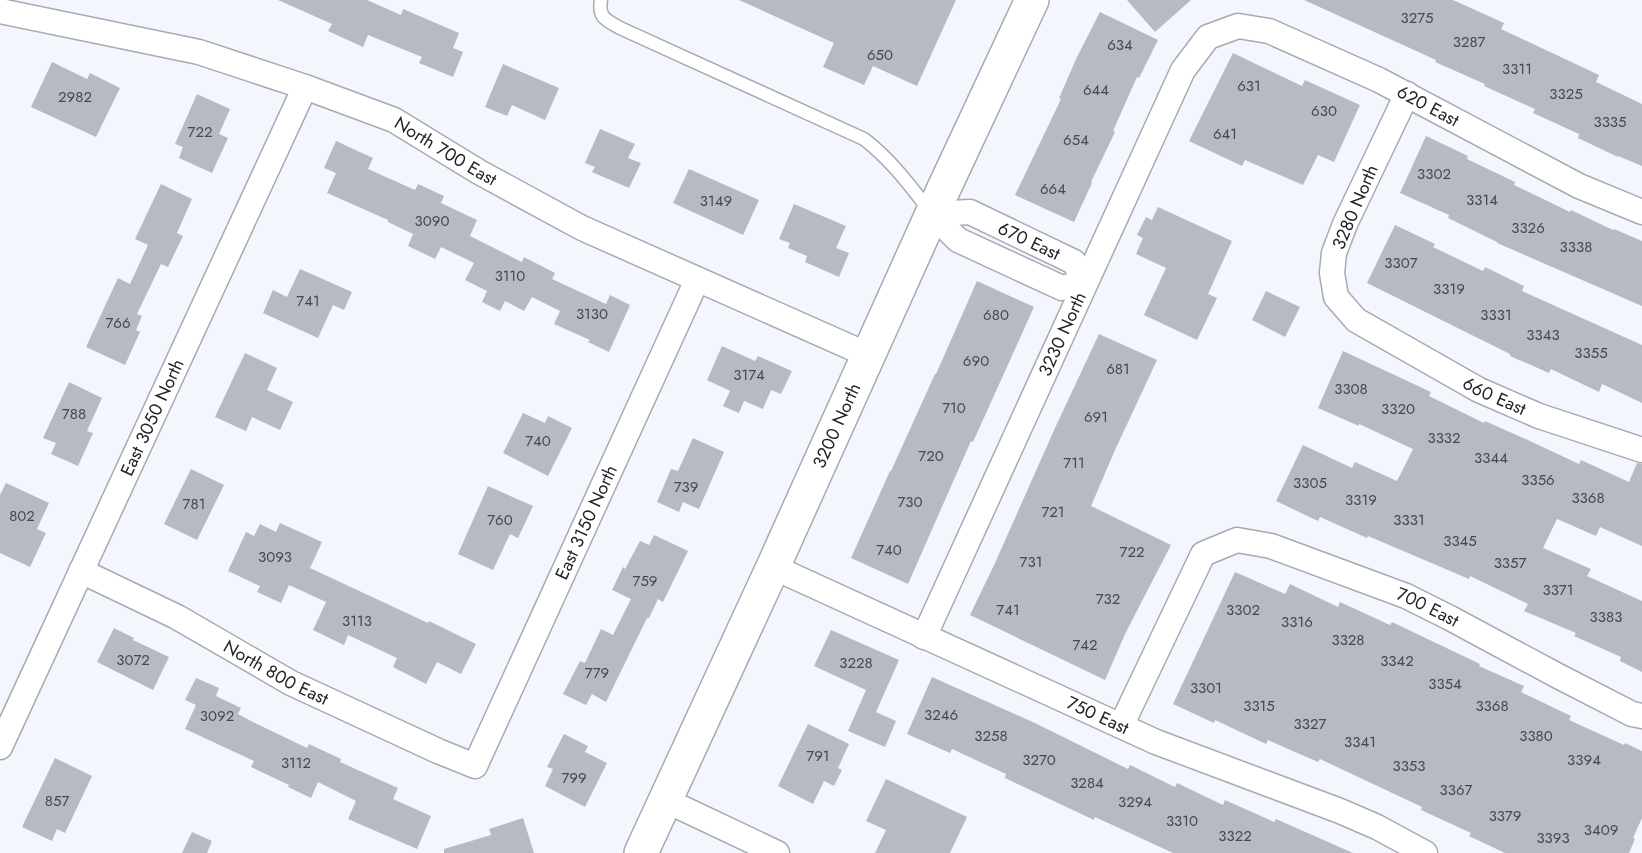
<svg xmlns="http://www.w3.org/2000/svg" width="1642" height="853" font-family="Jost,sans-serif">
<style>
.building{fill:#b6bac2}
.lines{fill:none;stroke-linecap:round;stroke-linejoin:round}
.lane-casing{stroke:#a7aab2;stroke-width:15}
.street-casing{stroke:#a7aab2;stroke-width:27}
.secondary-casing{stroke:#a7aab2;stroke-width:36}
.lane{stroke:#fff;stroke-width:12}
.street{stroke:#fff;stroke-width:24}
.secondary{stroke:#fff;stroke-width:33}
.labels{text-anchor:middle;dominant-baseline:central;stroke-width:5;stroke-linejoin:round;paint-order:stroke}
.number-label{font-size:15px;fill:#46494d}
.street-label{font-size:18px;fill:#212326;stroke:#fff}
</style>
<rect width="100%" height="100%" fill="#f3f6fd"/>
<path class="building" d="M278 0H367L401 15 403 9 459 33 453 48 463 52 453 77 419 63 422 57 368 35 363 47 328 31 332 24Z
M739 0H956L917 86 873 66 864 85 823 67 834 43Z
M1127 0H1191L1155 32Z
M1304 0H1453L1504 23 1501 29 1599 75 1596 82 1642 104V166L1618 156V157L1578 138 1579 134 1533 113 1535 109 1484 86 1485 84 1435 62 1436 60Z
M1100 12 1158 40 1139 78 1137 77 1113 131 1115 132 1091 182 1092 183 1074 222 1015 195 1061 99 1059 98 1077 57Z
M1233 53 1302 86 1305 80 1360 105 1334 162 1318 155 1303 185 1245 160 1242 166 1189 141Z
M52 62 87 79 90 73 120 88 96 137 31 107Z
M503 64 559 88 545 120 512 105 507 116 485 107Z
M197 94 230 109 219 134 228 138 212 173 179 158 183 147 175 144Z
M600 129 635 144 628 158 641 163 629 188 592 172 595 167 585 163Z
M1426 136 1468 156 1467 159 1515 182 1514 185 1570 212 1571 210 1613 230 1614 229 1642 241V306L1497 243V242L1448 218 1449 215 1400 193Z
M336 141 373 158 368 169 415 190 418 184 444 196 441 203 477 220 470 236 522 262 524 257 555 273 552 279 606 304 610 295 630 305 609 352 588 342 590 340 554 324 560 311 532 297 524 311 505 301 500 311 482 302 487 291 465 280 474 263 441 247 435 259 408 246 413 234 388 222V220L327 193 336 173 324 168Z
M689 169 759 200 743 235 673 203Z
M161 184 192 199 177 233 183 236 168 267 161 264 137 314 142 316 136 330 140 332 125 365 86 347 118 278 130 284 148 245 135 239Z
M794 204 846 226 836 248 849 253 839 277 805 262 807 256 788 248 790 243 779 239Z
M1158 207 1232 241 1208 294 1217 298 1197 340 1144 315 1166 268 1136 254 1143 238 1137 235 1146 217 1152 220Z
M1395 225 1435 244 1433 247 1483 271 1485 267 1524 286 1522 291 1642 345V403L1602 384 1599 392 1551 369 1549 373 1510 356V354L1367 283Z
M300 269 352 292 344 310 333 305 318 338 263 313 273 290 287 297Z
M977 281 1034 307 973 442 971 441 908 584 851 558 890 471H891L935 374H936Z
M1266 291 1300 307 1285 337 1252 320Z
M1099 334 1157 360 1115 450 1091 506 1171 545 1126 632 1105 680 970 615 995 563 1055 428Z
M722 346 755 361 758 356 792 371 781 394 771 390 763 409 744 401 739 413 723 406 730 391 707 380Z
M1343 351 1431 392 1429 396 1484 423 1485 421 1530 441 1579 464 1581 460 1629 482 1637 463 1642 464V546L1600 527 1596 536 1557 519 1543 548 1591 569 1587 576 1642 601V672L1620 661 1621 657 1574 636 1576 633 1524 611 1528 604 1470 576 1469 579 1368 536 1367 538 1320 517 1318 521 1276 501 1303 445 1352 468 1355 462 1397 481 1413 449 1359 424V426L1318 408Z
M245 353 277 368 267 390 293 402 280 430 252 417 246 431 215 417Z
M69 382 102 398 87 431 93 433 78 466 51 454 56 443 43 438Z
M523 413 545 423 548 416 572 428 548 476 503 453Z
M693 438 724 452 699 509 683 502 679 512 657 502 671 469 678 471Z
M191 469 224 485 197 540 164 524Z
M6 483 49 503 37 529 46 533 30 567 0 553V495Z
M488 486 533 506 518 538 510 534 493 570 458 554Z
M280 523 322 542 310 568 428 623 429 621 476 644 461 674 437 662 426 684 393 667 397 658 348 635 344 645 313 630 326 602 289 585 281 603 257 592 260 586 228 571 246 532 254 536 260 524 276 532Z
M654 535 688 551 663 602 658 599 649 618H647L606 702 592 694 586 705 563 694 580 661 585 663 601 629 613 635 631 599 612 590 623 567 625 569 640 541 649 545Z
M1235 572 1285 594 1290 584 1338 607 1340 602 1390 625 1392 622 1480 664 1479 666 1524 686 1521 692 1571 716 1569 720 1624 745 1625 743 1642 751V818L1633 838 1635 839 1629 853H1505L1469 836 1471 833 1421 810 1422 807 1320 759 1318 762 1268 740 1266 744 1215 720 1214 723 1173 704Z
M114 628 134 638 133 640 169 657 153 690 97 662Z
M831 630 899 660 876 712 896 721 885 747 848 731 866 690 814 666Z
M932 677 1037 724 1128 769 1130 765 1175 787 1177 783 1223 805 1225 800 1274 822 1276 819 1353 853H1173L1095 817 1094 820 1005 778 1006 774 952 749 950 753 907 734Z
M196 678 219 688 216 696 241 708 238 714 249 720 307 748 309 744 341 759 340 762 398 788 393 799 431 816 417 849 348 819 356 801 318 782 311 798 288 787 289 785 251 767 254 761 185 729 196 705 185 700Z
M808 724 849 744 838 768 842 770 834 786 824 781 813 804 778 786Z
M564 734 588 746 585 752 607 763 585 807 545 786 553 769 547 767Z
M55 758 92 776 65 833 57 829 52 841 22 827Z
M886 779 967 817 950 853H875L886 830 866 821Z
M523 818 534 853H444V849L491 835 489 829Z
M192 832 212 841 207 853H182Z"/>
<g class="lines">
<defs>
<path id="lane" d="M601 0C598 18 606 20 620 28L864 139C891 160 908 183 929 210"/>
<g id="street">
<path id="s1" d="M0 11 199 52 305 87 394 120 479 172 582 228 868 355"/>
<path id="s2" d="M1407 94 1345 224 1334 253 1332 273 1336 297 1356 320 1479 390 1539 416 1642 450"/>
<path d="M970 212 1074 262 1085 282 1062 288 958 240 932 214Z"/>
<path id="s3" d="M773 567 1156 742 1340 811 1377 827 1425 853"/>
<path id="s4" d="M81 571 177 617 291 683 438 751 475 766 697 280"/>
<path id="s5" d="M924 637 1183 70 1208 37 1238 26 1269 31 1379 80 1579 186 1642 212"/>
<path id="s6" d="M1121 726 1203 554 1237 540 1271 546 1406 596 1450 618 1558 676 1632 714 1642 716"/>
<path id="s7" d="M0 747 305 87"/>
<path d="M665 800 777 853"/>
</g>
<g id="secondary">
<path id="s8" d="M641 853 773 567 932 214 1032 0"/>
</g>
</defs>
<use href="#lane" class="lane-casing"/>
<use href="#street" class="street-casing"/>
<use href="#secondary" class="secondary-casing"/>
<use href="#lane" class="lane"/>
<use href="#street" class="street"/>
<use href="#secondary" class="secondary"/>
</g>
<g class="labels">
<g class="number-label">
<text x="1417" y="18">3275</text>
<text x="1469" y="42">3287</text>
<text x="1120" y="45">634</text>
<text x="880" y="55">650</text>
<text x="1517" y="69">3311</text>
<text x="1249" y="86">631</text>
<text x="1096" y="90">644</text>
<text x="1566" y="94">3325</text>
<text x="75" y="97">2982</text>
<text x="1324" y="111">630</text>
<text x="1610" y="122">3335</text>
<text x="200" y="132">722</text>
<text x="1225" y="134">641</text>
<text x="1076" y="140">654</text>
<text x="1434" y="174">3302</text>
<text x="1053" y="189">664</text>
<text x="1482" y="200">3314</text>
<text x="716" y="201">3149</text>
<text x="432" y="221">3090</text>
<text x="1528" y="228">3326</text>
<text x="1576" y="247">3338</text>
<text x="1401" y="263">3307</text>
<text x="510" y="276">3110</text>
<text x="1449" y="289">3319</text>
<text x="308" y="301">741</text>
<text x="592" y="314">3130</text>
<text x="996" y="315">680</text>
<text x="1496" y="315">3331</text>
<text x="118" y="323">766</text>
<text x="1543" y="335">3343</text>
<text x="1591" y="353">3355</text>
<text x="976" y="361">690</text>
<text x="1118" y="369">681</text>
<text x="749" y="375">3174</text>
<text x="1351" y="389">3308</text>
<text x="954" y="408">710</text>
<text x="1398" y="409">3320</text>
<text x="74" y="414">788</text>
<text x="1096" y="417">691</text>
<text x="1444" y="438">3332</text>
<text x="538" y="441">740</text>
<text x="931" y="456">720</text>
<text x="1491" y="458">3344</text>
<text x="1074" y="463">711</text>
<text x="1538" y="480">3356</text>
<text x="1310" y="483">3305</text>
<text x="686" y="487">739</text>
<text x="1588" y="498">3368</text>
<text x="1361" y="500">3319</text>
<text x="910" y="502">730</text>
<text x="194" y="504">781</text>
<text x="1053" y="512">721</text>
<text x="22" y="516">802</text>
<text x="500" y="520">760</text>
<text x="1409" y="520">3331</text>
<text x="1460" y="541">3345</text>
<text x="889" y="550">740</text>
<text x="1132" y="552">722</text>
<text x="275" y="557">3093</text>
<text x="1031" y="562">731</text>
<text x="1510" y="563">3357</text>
<text x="645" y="581">759</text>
<text x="1558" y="590">3371</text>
<text x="1108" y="599">732</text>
<text x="1008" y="610">741</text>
<text x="1243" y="610">3302</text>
<text x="1606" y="617">3383</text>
<text x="357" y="621">3113</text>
<text x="1297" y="622">3316</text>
<text x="1348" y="640">3328</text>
<text x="1085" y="645">742</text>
<text x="133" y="660">3072</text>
<text x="1397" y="661">3342</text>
<text x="856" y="663">3228</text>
<text x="597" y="673">779</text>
<text x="1445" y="684">3354</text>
<text x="1206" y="688">3301</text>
<text x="1259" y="706">3315</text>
<text x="1492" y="706">3368</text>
<text x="941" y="715">3246</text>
<text x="217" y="716">3092</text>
<text x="1310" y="724">3327</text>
<text x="991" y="736">3258</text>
<text x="1536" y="736">3380</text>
<text x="1360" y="742">3341</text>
<text x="818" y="756">791</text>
<text x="1039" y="760">3270</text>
<text x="1584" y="760">3394</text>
<text x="296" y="763">3112</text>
<text x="1409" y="766">3353</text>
<text x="574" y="778">799</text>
<text x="1087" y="783">3284</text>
<text x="1456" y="790">3367</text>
<text x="57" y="801">857</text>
<text x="1135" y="802">3294</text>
<text x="1505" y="816">3379</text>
<text x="1182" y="821">3310</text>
<text x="1601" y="830">3409</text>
<text x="1235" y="836">3322</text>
<text x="1553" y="838">3393</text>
</g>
<g class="street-label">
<text stroke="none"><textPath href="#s5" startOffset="904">620 East</textPath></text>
<text stroke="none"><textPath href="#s1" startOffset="470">North 700 East</textPath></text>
<text transform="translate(1355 207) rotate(-67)">3280 North</text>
<text transform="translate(1029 241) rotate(25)">670 East</text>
<text stroke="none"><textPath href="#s5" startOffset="333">3230 North</textPath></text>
<text stroke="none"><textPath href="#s2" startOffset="408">660 East</textPath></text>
<text stroke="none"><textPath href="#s7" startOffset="363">East 3050 North</textPath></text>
<text stroke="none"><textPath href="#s8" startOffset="470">3200 North</textPath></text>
<text stroke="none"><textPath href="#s4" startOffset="708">East 3150 North</textPath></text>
<text stroke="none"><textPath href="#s6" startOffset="430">700 East</textPath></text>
<text stroke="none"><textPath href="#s4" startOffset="220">North 800 East</textPath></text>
<text stroke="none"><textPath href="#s3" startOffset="357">750 East</textPath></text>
</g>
</g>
</svg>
